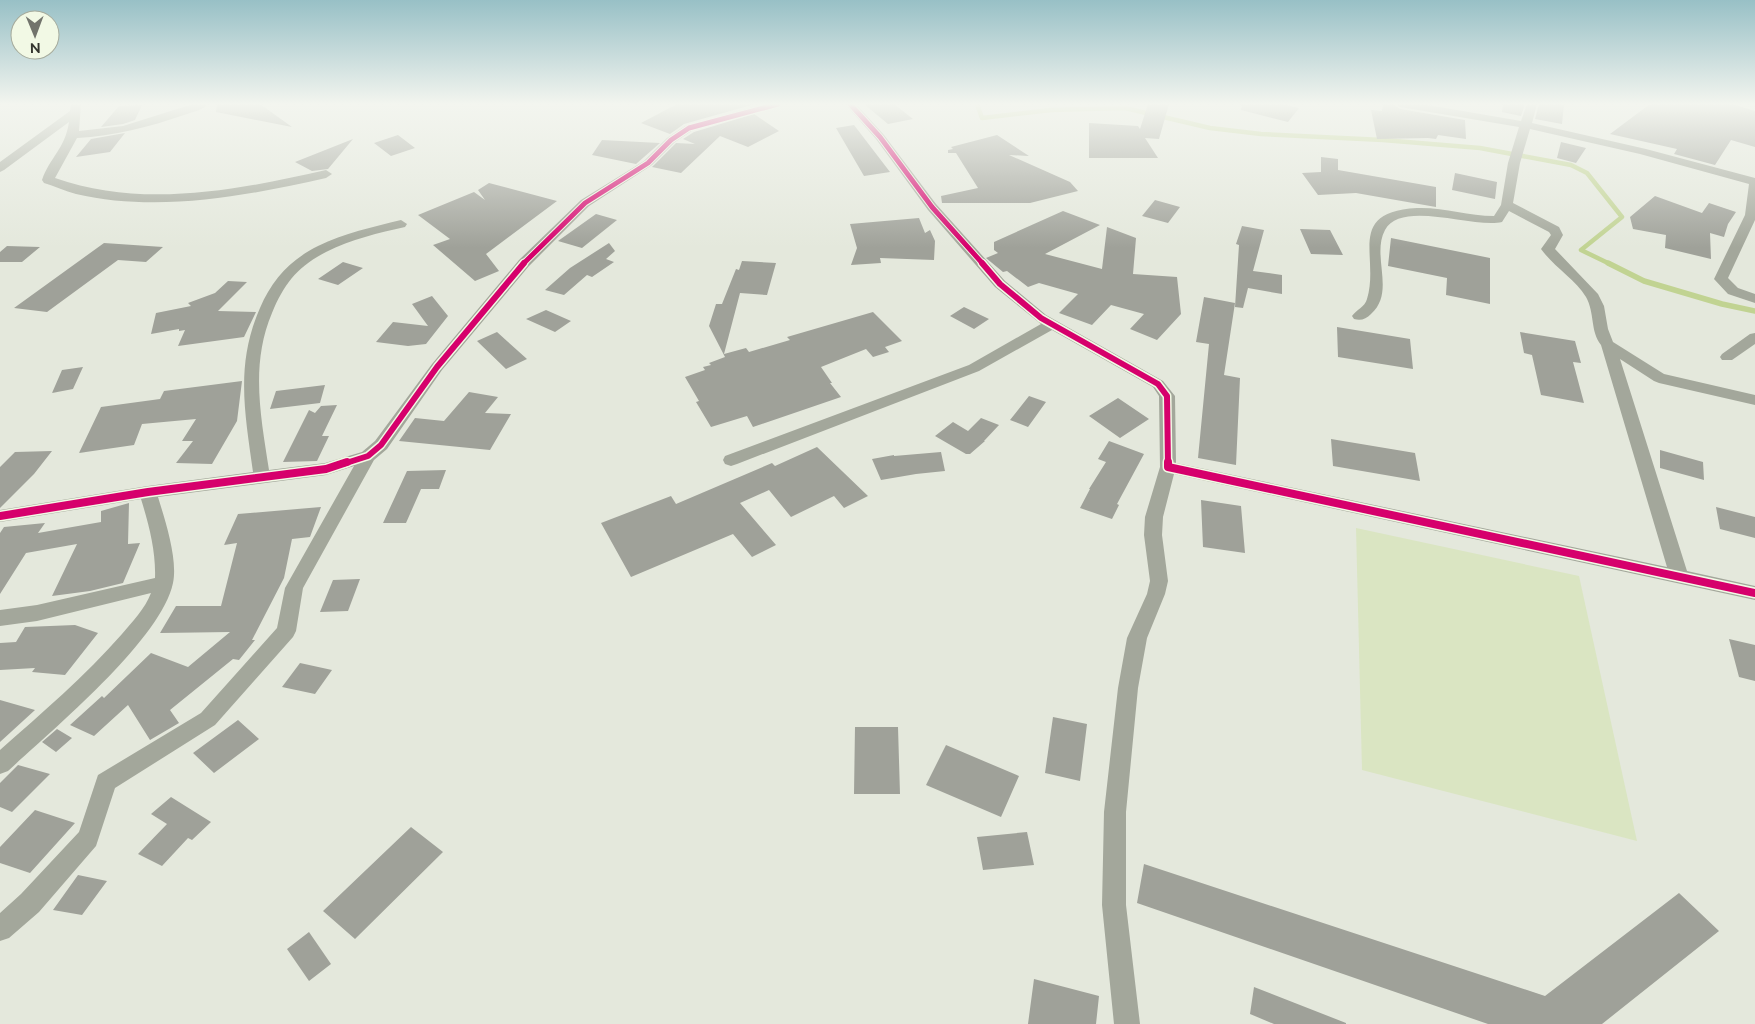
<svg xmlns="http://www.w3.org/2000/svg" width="1755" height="1024" font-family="Raleway,sans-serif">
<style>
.green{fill:#dae5c2}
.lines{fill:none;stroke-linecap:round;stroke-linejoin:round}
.stream-far1{stroke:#c1d392;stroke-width:4.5}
.stream{stroke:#c1d392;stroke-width:5.5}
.building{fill:#9fa199}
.street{fill:#a3a79b;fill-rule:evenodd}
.cycleway-far2-casing{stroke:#f2f9e5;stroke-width:7}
.cycleway-far1-casing{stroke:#f2f9e5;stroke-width:9}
.cycleway-casing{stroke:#f2f9e5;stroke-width:11}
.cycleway-far2{stroke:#d6006c;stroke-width:5}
.cycleway-far1{stroke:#d6006c;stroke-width:6}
.cycleway{stroke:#d6006c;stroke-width:8}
</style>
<rect width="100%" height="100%" fill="#e4e8dc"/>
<path class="green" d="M1356 528 1579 576 1637 841 1362 770Z"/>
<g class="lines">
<path class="stream-far1" d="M977 104 982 118 1051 110 1125 108 1210 128 1261 134 1383 140 1480 148 1571 165 1587 173 1622 217 1581 250 1610 264"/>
<path class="stream" d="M1608 263 1644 281 1722 304 1755 311"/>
</g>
<path class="building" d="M217 104H260L292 127 216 112Z
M677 104H755L684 124 670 134 641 123Z
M864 104H894L913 119 888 124Z
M1148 104H1169L1159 139 1145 138 1158 158H1089V123L1138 126 1140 129Z
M1242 104H1284L1299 108 1288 122 1241 110Z
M1383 104H1393L1400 109 1465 120 1466 139 1438 135 1436 139 1428 138 1377 139 1371 110 1382 111Z
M1503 104H1525L1521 116 1502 112Z
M1539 104H1564L1562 124 1535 119Z
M1650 104H1732L1755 111V147L1731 140 1715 165 1674 154 1677 149 1610 134Z
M142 105 135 120 123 124 101 127 119 106Z
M754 114 779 131 748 147 720 136 681 173 652 167 676 143 695 144 683 139 694 132Z
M854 125 890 172 864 176 836 128Z
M125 133 110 152 76 157 91 139Z
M398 135 415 148 391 156 374 143Z
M997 135 1029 156 1009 155 1070 182 1078 191 1030 203H942L941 196 978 188 956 153H948V150L953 149 951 147Z
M353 139 328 169 312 171 295 162Z
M602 140 660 143 636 164 592 155Z
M1561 142 1586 148 1576 163 1557 158Z
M1321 157 1338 159V170L1436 187V207L1356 193 1318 195 1302 173 1321 172Z
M1455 173 1497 182 1495 199 1452 190Z
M489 183 557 201 486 254 499 271 475 281 433 245 450 239 418 215 474 192 485 200 478 190Z
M1655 196 1702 213 1709 203 1736 212 1728 224 1724 237 1710 233 1711 259 1665 248 1666 235 1633 229 1630 217Z
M1155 200 1180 207 1168 223 1142 216Z
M1063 211 1100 225 1045 254 1102 269 1107 227 1136 238 1133 274 1177 277 1181 314 1157 340 1130 329 1144 314 1111 305 1092 325 1059 313 1078 294 1039 283 1028 287 1007 271 1003 272 986 258 998 253 994 250V242Z
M596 214 617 220 582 248 558 241Z
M919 218 925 233 930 230 935 241 934 260 880 258 881 263 851 265 857 248 850 224Z
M1242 226 1264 230 1253 271 1282 275V294L1248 288 1243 308 1235 307 1239 245 1236 244Z
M1300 229 1330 230 1343 255 1311 254Z
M1391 238 1490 258V304L1446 295 1447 278 1388 266Z
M104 243 163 247 146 262 118 260 47 312 14 308Z
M609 243 615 251 606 259 614 262 592 277 587 275 564 295 545 290 570 268Z
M7 246 40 247 22 262H0V252Z
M742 261 776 263 767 295 740 293 724 354 746 348 749 352 790 340 787 337 873 312 902 341 885 347 889 352 873 357 866 349 821 367 832 383H830L841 397 753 427 747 416 711 427 696 402 699 401 685 377 705 370 703 367 711 365 709 363 725 357 709 326 716 304H722L736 269 739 270Z
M343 262 363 268 338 285 318 279Z
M228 281 247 282 218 311 256 312 244 337 178 346 185 330 179 331V329L151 334 156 313 191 306 188 303 215 293Z
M432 296 448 316 426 344 408 346 376 342 393 322 428 326 412 304Z
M1204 297 1235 303 1224 375 1240 378 1236 465 1198 458 1209 344 1196 342Z
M964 307 989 319 974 329 950 316Z
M546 310 571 321 555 332 526 319Z
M1337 327 1410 339 1413 369 1338 357Z
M497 332 527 359 506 369 477 341Z
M1520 332 1575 341 1581 363 1573 362 1584 403 1541 395 1532 355 1524 353Z
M83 367 73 389 52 393 62 370Z
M242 381 237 421 212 464 176 463 193 441H182L196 419 142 424 134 445 79 453 101 407 160 399 164 391Z
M325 385 320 403 270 409 276 391Z
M469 392 498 397 485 413 511 414 490 450 399 441 415 418 444 421Z
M1029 396 1046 402 1028 427 1010 420Z
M1118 398 1149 419 1120 438 1089 416Z
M337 405 322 436H329L317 461 283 462 309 410 315 413 321 406Z
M981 418 999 425 984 441H985L970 454H966L935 436 953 422 968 431Z
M1331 439 1415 453 1420 481 1333 466Z
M1109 441 1144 454 1117 504 1119 505 1112 519 1080 508 1090 489H1089L1106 462 1098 459Z
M817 447 868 496 844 508 834 496 791 517 769 490 740 503 776 545 752 557 733 534 631 577 601 523 671 496 676 504 772 463 775 466Z
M1660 450 1703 462 1704 480 1660 468Z
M52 451 34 474 0 508V467L15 452Z
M941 452 945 471 916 474 881 480 872 459 894 455V456Z
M446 470 439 489H421L406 523H383L407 471Z
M1201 500 1241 506 1245 553 1203 547Z
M129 503 128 544 140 543 123 583 90 591 52 596 77 544 26 553 0 594V533L4 527 45 523 38 533 101 522V511Z
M321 507 310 537 292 539 284 578 252 640H255L239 660 233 659 170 710 179 723 150 740 128 705 94 736 70 725 102 696 104 698 151 653 188 667 230 632 160 633 176 606H221L237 543 224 545 238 514Z
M1716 507 1755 517V538L1720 529Z
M360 579 348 611 320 612 333 580Z
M75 625 98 633 65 675 32 672 35 668 0 670V643L16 642 25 627Z
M1729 639 1755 645V681L1739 677Z
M300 663 332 670 315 694 282 687Z
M0 700 35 710 0 742Z
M1053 717 1087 724 1080 781 1045 773Z
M238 720 259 739 214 773 193 753Z
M855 727H898L900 794H854Z
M57 729 72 738 56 752 42 742Z
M946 745 1019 776 1001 817 926 785Z
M18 765 50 774 12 812 0 807V783Z
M171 797 211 822 192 840 188 838 162 866 138 854 167 824 151 814Z
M35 810 75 823 30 873 0 863V847Z
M411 827 443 852 355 939 323 911Z
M1027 832 1034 865 983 870 977 837Z
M1144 864 1545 996 1679 893 1719 931 1602 1024H1488L1137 903Z
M78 875 107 881 82 915 53 910Z
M309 932 331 964 309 981 287 949Z
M1034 979 1099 996 1096 1024H1028Z
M1254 987 1346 1023V1024H1274L1250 1014Z"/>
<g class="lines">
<path class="street" d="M71 104H81L79 131 123 126 193 104H209C203 110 192 112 184 115 149 127 114 136 77 138L55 178C142 209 238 190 326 170L332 174 326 178C246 196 158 213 76 194 65 191 54 186 44 183L42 180C50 157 65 149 69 122L4 170 0 172V162L70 111Z
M764 104H783L693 130 675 142 652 165 589 206 529 266 442 370 387 449 374 460 303 588 296 631 293 637 215 725 115 788 96 846 39 912 9 938 0 941V913L21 894 79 832 98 775 201 713 277 628 285 588 354 466 326 475 158 497C165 520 178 559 173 583 161 640 52 730 8 771L0 774V750C42 713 85 676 122 634 132 622 145 609 151 593L37 621 0 626V610L37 605 155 578C156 551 149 525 141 499L0 522V510L148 486 253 472C245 413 235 365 260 308 272 280 290 260 318 246 344 233 373 227 401 220L407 224 405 227C379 233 351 239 326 252 297 267 284 284 272 313 250 365 261 417 269 470L325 463 362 452 375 441 432 364 519 260 581 200 644 161 667 138 685 126Z
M845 104H856L884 135 936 204 1005 281 1046 315 1163 381 1175 396 1176 463 1667 567 1601 345C1590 331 1595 313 1586 297 1575 279 1554 267 1541 249L1551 235 1549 232 1509 211 1502 222C1475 229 1401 199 1385 230 1371 256 1396 292 1371 314 1366 319 1361 321 1354 319L1352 316C1356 310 1365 307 1367 299 1380 257 1345 212 1417 208 1443 207 1468 216 1494 216L1501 205 1508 163 1519 127 1400 107 1395 104H1422L1521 121 1527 104H1537L1532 123 1646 149 1755 178V220L1728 278 1738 288 1755 294V303L1728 294 1714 279 1745 215 1749 184 1640 154 1530 129 1520 163 1513 203 1559 227 1563 235 1555 249 1598 294 1604 306 1608 329 1613 342 1664 374 1755 395V405L1659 383 1654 381 1620 359 1687 571 1755 586V600L1174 474 1163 517 1162 535 1168 581 1165 594 1147 638 1138 688 1126 812V905L1140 1024H1114L1102 905 1104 812 1118 688 1127 638 1147 594 1150 581 1144 535 1145 517 1160 467 1159 396 1153 387 1052 330 979 371 737 464 731 466 725 464 723 460 725 456 969 365 1041 324 995 287 928 210 876 139Z
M1755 333V344L1732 360H1722L1720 357 1722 354 1750 334Z"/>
<defs>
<path id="cycleway-far2" d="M850 104 880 137 932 207 983 264
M523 264 585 203 648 163 671 140 689 128 778 104"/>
<path id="cycleway-far1" d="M982 263 1000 284 1041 318 1158 384 1167 396 1168 464
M343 464 368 456 381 445 437 367 524 263"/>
<path id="cycleway" d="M1168 462V467L1755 593
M0 516 148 492 326 469 347 462"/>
</defs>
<use href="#cycleway-far2" class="cycleway-far2-casing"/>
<use href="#cycleway-far1" class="cycleway-far1-casing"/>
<use href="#cycleway" class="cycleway-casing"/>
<use href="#cycleway-far2" class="cycleway-far2"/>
<use href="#cycleway-far1" class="cycleway-far1"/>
<use href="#cycleway" class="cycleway"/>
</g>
<linearGradient id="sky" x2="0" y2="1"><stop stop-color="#98c0c6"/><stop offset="0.42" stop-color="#f3f5ef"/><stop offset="1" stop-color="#f3f5ef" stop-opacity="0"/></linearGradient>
<rect width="1755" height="248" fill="url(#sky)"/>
<g transform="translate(35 35) rotate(179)"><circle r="24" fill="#f2f9e5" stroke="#a6ab9c"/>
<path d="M0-4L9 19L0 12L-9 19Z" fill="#72746c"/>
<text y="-8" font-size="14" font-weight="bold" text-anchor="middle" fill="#34362f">N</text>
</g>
</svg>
